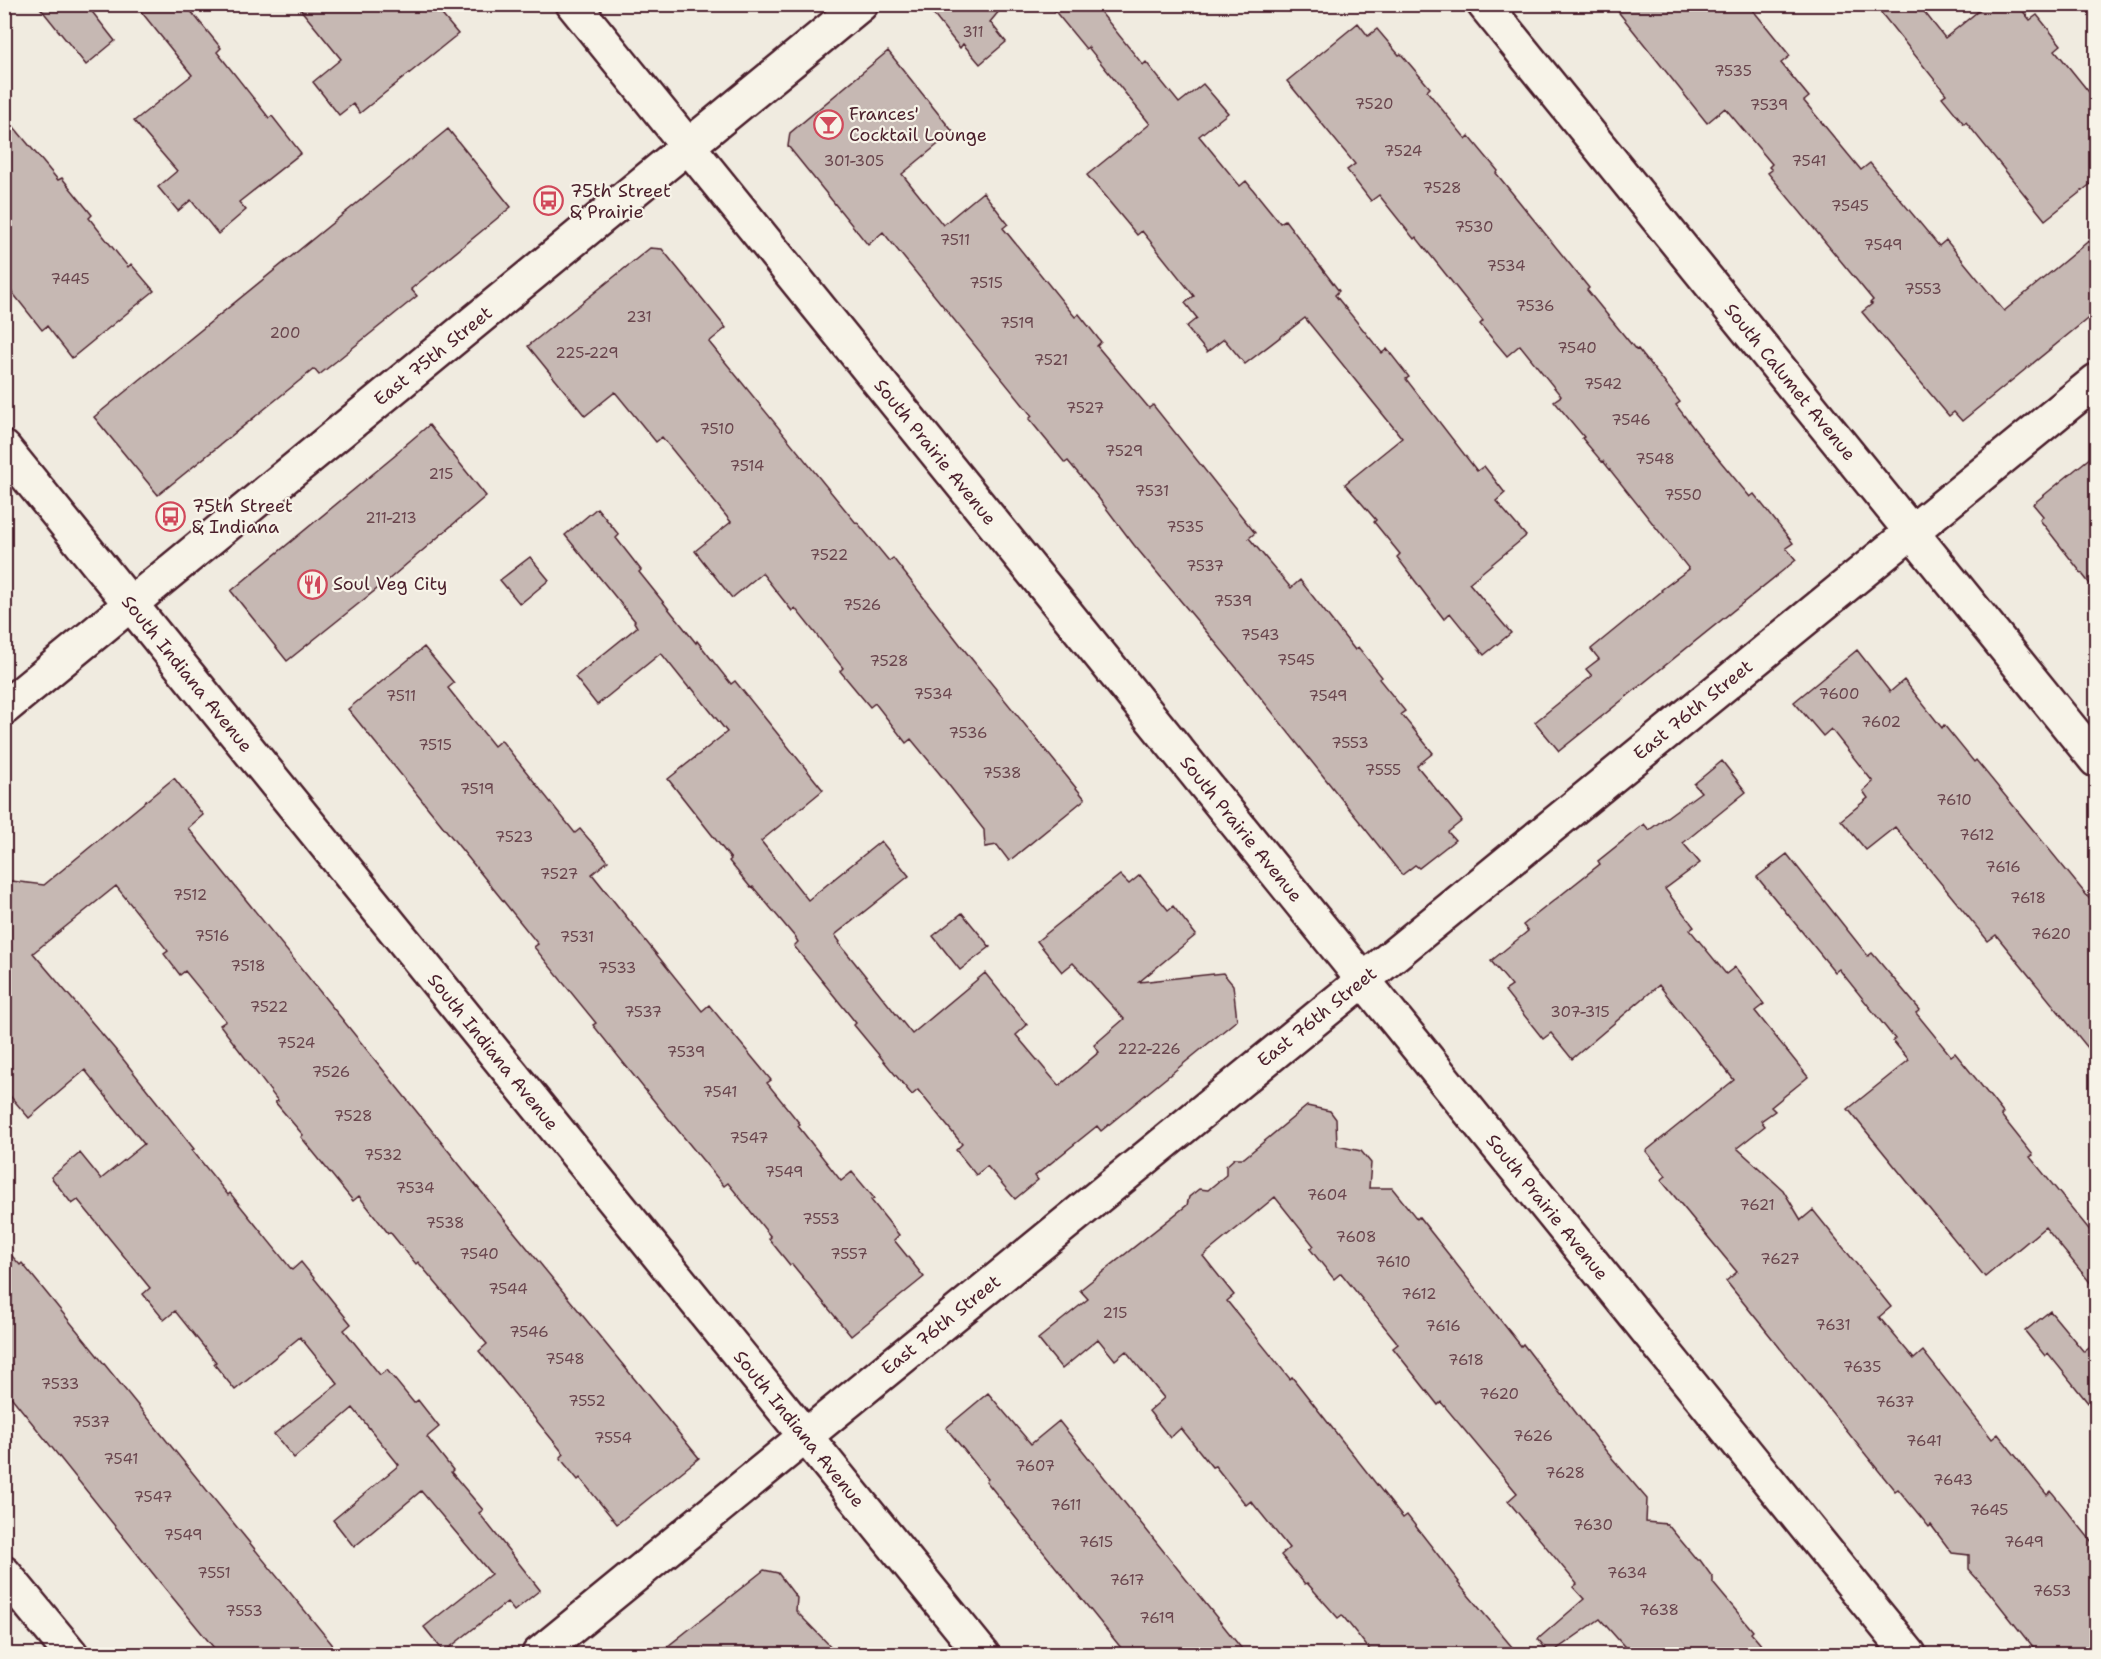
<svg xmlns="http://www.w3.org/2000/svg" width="2101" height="1659" font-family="'Shantell Sans',sans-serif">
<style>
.building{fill:#c6b8b3;stroke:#4a1f2b;stroke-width:1.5}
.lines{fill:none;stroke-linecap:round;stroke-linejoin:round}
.minor-casing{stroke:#4a1f2b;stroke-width:38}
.minor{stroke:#f7f3e8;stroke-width:33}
.labels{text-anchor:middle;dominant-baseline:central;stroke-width:4.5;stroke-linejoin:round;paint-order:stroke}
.number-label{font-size:15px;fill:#69454d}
.poi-label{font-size:18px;fill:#4a1f2b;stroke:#f7f3e8;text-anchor:start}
.street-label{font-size:18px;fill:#4a1f2b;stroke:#f7f3e8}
</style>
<rect width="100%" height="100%" fill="#f0ebe0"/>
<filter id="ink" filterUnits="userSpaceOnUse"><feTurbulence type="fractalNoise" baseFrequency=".0167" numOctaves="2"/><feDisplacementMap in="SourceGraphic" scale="12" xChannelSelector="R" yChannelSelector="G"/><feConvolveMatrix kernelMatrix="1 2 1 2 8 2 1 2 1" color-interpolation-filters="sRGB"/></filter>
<g filter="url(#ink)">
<path class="building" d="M37 4H86L115 41 86 65Z
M135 4H185L221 48 217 52 269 118 272 116 301 153 239 202 246 210 218 234 191 200 178 211 158 187 177 171 134 121 192 75Z
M296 4H433L458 34 360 113 353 104 339 115 313 82 341 59Z
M925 4H1005L990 22 1006 42 980 64 963 44 960 48Z
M1049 4H1094L1143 65 1146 62 1179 103 1203 84 1228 113 1199 136 1240 186 1246 181 1280 223 1285 220 1339 291 1335 295 1382 353 1387 349 1409 377 1406 379 1477 471 1484 466 1505 493 1496 501 1526 536 1469 583 1511 633 1484 655 1450 613 1444 619 1397 557 1400 554 1374 522 1376 520 1345 484 1402 438 1305 318 1245 364 1224 339 1207 352 1186 327 1197 318 1185 303 1194 296 1142 231 1137 235 1087 175 1150 124 1088 47 1086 49Z
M1612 4H1748L1790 56 1781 63 1809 97 1804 101 1861 170 1870 163 1939 246 1946 240 2004 311 2097 234V311L1962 421 1954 412 1949 416 1862 312 1872 304 1870 303 1873 300 1768 173 1772 170 1769 167 1772 164 1725 108 1707 123Z
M1874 4H1918L1945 38 1987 4H2017L2030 20 2037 15 2061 45 2055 50 2097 102V179L2045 220 1966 122 1964 124 1942 97 1946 94Z
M1358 23 1368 36 1377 29 1399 55 1401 54 1430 88 1427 91 1466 139 1469 136 1498 171 1496 173 1589 288 1587 290 1636 350 1638 349 1680 402 1676 405 1702 439 1750 497 1754 494 1793 543 1786 548 1796 560 1559 751 1535 722 1592 676 1586 669 1599 659 1591 649 1662 591 1661 590 1689 569 1603 461 1602 462 1582 438 1584 437 1554 401 1561 396 1520 345 1507 356 1480 324 1483 321 1416 237 1414 239 1379 195 1371 201 1347 170 1355 164 1287 81Z
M888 51 953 132 902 174 943 225 983 192 1008 224 1003 228 1075 317 1079 314 1101 342 1097 346 1149 408 1153 405 1255 533 1249 538 1291 588 1300 580 1355 650 1358 647 1382 677 1379 679 1405 711 1401 714 1433 753 1417 766 1462 821 1448 832 1455 840 1419 868 1415 865 1402 875 1245 678 1134 545 1097 496 1068 461 1065 463 1029 419 1032 416 883 232 868 245 788 146 790 133Z
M4 115 58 180 62 178 92 215 89 218 128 267 131 264 154 291 72 358 47 326 42 330 4 282Z
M448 129 511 207 411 289 417 296 319 375 314 369 158 495 94 417Z
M650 248 662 249 726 328 709 342 856 523 857 522 889 561 893 558 966 652 1085 799 1009 861 997 845 985 847 984 830 944 779 911 739 906 743 875 703 870 707 840 671 843 668 795 608 792 611 762 573 732 598 695 551 731 522 662 437 656 442 615 392 585 416 528 346Z
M429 425 486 496 387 581 287 661 231 591 397 454 396 453Z
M2097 452V593L2040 520 2043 516 2033 504Z
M597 508 619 535 616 538 641 570 639 572 696 643 697 641 731 684 735 681 823 790 761 841 808 900 881 841 909 876 835 935 840 942 839 943 912 1034 985 973 1027 1025 1016 1035 1059 1086 1099 1052 1094 1045 1124 1019 1073 963 1062 972 1037 941 1120 875 1129 884 1140 875 1168 910 1173 906 1196 935 1139 982 1223 973 1233 985 1237 1020 1101 1131 1097 1126 1035 1176 1038 1180 1015 1199 987 1166 976 1175 956 1150 962 1144 918 1090 912 1095 854 1025 856 1023 794 946 798 942 795 937 753 887 751 888 729 861 731 859 668 779 727 732 691 687 689 688 661 653 597 705 575 677 637 627 634 622 635 621 565 535Z
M530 557 549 580 520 604 500 580Z
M424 647 454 683 448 688 494 746 501 740 575 833 580 829 608 861 592 874 702 1011 709 1005 771 1080 767 1083 800 1124 798 1126 841 1181 852 1172 874 1198 871 1200 899 1235 894 1240 924 1277 851 1336 792 1264 790 1265 769 1239 771 1237 728 1183 724 1186 667 1117 593 1025 596 1023 534 947 538 944 348 709Z
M1857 650 1890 692 1904 680 1942 728 1944 725 1974 762 1976 760 2097 908V1059L1996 935 1988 941 1895 827 1866 850 1841 820 1868 798 1863 791 1873 782 1831 729 1823 736 1794 702Z
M1722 761 1746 792 1683 843 1700 863 1665 889 1694 927 1690 930 1726 974 1735 967 1764 1004 1755 1011 1808 1077 1771 1107 1775 1111 1761 1121 1765 1126 1737 1148 1783 1190 1801 1220 1813 1210 1891 1307 1879 1317 1914 1359 1923 1351 1992 1439 1998 1434 2047 1495 2051 1491 2097 1548V1654H2038L1989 1592 1969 1570V1555L1952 1553 1931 1525 1929 1527 1898 1489 1895 1491 1726 1281 1737 1272 1661 1180 1666 1176 1646 1151 1734 1080 1659 985 1572 1059 1551 1033 1543 1039 1505 991 1512 986 1491 961 1528 931 1523 925 1600 864 1598 861 1644 824 1649 830 1701 792 1694 784Z
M174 778 203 815 188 828 471 1179 699 1458 617 1524 580 1478 578 1480 560 1458 564 1454 479 1351 487 1344 418 1262 416 1264 390 1232 388 1233 359 1196 353 1201 301 1137 303 1135 275 1102 278 1101 220 1025 226 1021 185 971 180 975 164 954 168 951 116 886 33 953 119 1054 194 1149 192 1150 228 1195 230 1193 292 1270 301 1262 351 1324 344 1330 380 1375 387 1370 414 1403 418 1400 439 1427 427 1437 453 1470 451 1472 483 1510 479 1513 540 1590 514 1611 507 1602 444 1652 424 1627 491 1574 421 1491 354 1547 333 1520 399 1465 353 1408 294 1458 274 1434 338 1384 300 1337 235 1390 214 1364 216 1362 175 1311 164 1320 143 1294 150 1288 78 1200 72 1204 51 1177 80 1153 101 1179 144 1144 85 1070 29 1118 4 1089V880L44 885Z
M1787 854 1868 956 1872 953 1920 1010 1916 1013 1951 1056 1955 1053 1977 1080 2003 1113 2001 1115 2033 1155 2030 1157 2097 1239V1291L2045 1227 1985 1277 1848 1109 1909 1060 1893 1041 1895 1039 1839 969 1835 972 1757 877Z
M962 913 990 947 960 970 933 936Z
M1307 1106 1330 1111 1336 1119 1337 1146 1361 1151 1371 1163 1369 1188H1392L1417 1219 1419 1217 1521 1346 1523 1344 1600 1444 1647 1499 1646 1522 1667 1524 1697 1560H1700L1713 1578V1583L1753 1631 1751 1633 1769 1654H1631L1600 1619 1550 1654 1538 1639 1584 1599 1573 1587 1577 1584 1508 1501 1517 1493 1441 1402 1438 1405 1393 1348 1398 1344 1396 1341 1341 1273 1334 1279 1310 1249 1314 1246 1275 1197 1203 1256 1234 1295 1227 1301 1290 1379 1292 1377 1403 1518 1407 1515 1459 1582 1458 1583 1518 1654H1373L1342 1615 1338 1618 1307 1583 1305 1584 1281 1555 1289 1548 1251 1501 1246 1505 1215 1466 1212 1467 1181 1428 1170 1438 1149 1411 1164 1398 1126 1351 1115 1360 1098 1339 1062 1369 1038 1339 1088 1299 1080 1290 1187 1205 1189 1197 1199 1189 1208 1190 1226 1175V1166L1235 1158H1244Z
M4 1247 20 1265 22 1263 53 1301 340 1654H219L159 1581 4 1388Z
M2050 1311 2084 1352 2097 1342V1414L2048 1353 2045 1356 2025 1331Z
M988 1393 1031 1444 1059 1421 1246 1654H1126L986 1481 988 1479 946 1428Z
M764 1570 778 1573 797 1598 796 1611 838 1654H658Z"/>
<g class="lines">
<defs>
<path id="minor" d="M573 4 1909 1654
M1484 4 2096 760
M4 448 982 1654
M4 708 861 4
M4 1573 71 1654
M539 1654 2096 381"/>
</defs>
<use href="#minor" class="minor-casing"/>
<use href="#minor" class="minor"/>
</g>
</g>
<defs>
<symbol id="bar-ring" viewBox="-11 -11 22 22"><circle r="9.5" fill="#f7f3e8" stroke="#d1495b" stroke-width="1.5"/><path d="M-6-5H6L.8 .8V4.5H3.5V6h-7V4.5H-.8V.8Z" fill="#d1495b"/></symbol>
<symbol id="bus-ring" viewBox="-11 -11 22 22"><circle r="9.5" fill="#f7f3e8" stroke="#d1495b" stroke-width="1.5"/><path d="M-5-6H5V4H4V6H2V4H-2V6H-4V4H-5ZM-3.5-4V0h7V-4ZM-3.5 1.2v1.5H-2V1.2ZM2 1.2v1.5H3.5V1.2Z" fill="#d1495b"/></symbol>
<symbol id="restaurant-ring" viewBox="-11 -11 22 22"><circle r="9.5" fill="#f7f3e8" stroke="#d1495b" stroke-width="1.5"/><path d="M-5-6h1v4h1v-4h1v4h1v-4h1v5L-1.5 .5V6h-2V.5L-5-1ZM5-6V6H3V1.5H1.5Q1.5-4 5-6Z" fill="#d1495b"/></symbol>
</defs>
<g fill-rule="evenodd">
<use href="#bar-ring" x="812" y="108" width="33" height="33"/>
<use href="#bus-ring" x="532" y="184" width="33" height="33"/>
<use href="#bus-ring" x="154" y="500" width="33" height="33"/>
<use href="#restaurant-ring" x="296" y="568" width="33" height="33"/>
</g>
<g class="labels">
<g class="number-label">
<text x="973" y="32">311</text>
<text x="1733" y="71">7535</text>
<text x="1374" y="104">7520</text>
<text x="1769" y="105">7539</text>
<text x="1403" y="151">7524</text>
<text x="854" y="161">301-305</text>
<text x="1809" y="161">7541</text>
<text x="1442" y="188">7528</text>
<text x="1850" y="206">7545</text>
<text x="1474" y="227">7530</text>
<text x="955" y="240">7511</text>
<text x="1883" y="245">7549</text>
<text x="1506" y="266">7534</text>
<text x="70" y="279">7445</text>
<text x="986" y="283">7515</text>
<text x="1923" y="289">7553</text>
<text x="1535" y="306">7536</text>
<text x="639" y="317">231</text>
<text x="1017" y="323">7519</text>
<text x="285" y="333">200</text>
<text x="1577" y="348">7540</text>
<text x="587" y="353">225-229</text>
<text x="1051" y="360">7521</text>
<text x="1603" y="384">7542</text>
<text x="1085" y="408">7527</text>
<text x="1631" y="420">7546</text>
<text x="717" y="429">7510</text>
<text x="1124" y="451">7529</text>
<text x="1655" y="459">7548</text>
<text x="747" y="466">7514</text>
<text x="441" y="474">215</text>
<text x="1152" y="491">7531</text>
<text x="1683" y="495">7550</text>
<text x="391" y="518">211-213</text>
<text x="1185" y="527">7535</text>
<text x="829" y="555">7522</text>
<text x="1205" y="566">7537</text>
<text x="1233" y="601">7539</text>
<text x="862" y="605">7526</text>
<text x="1260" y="635">7543</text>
<text x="1296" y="660">7545</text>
<text x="889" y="661">7528</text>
<text x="933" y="694">7534</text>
<text x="1839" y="694">7600</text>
<text x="401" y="696">7511</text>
<text x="1328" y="696">7549</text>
<text x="1881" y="722">7602</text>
<text x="968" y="733">7536</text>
<text x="1350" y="743">7553</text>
<text x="435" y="745">7515</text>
<text x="1383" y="770">7555</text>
<text x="1002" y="773">7538</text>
<text x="477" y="789">7519</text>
<text x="1954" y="800">7610</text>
<text x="1977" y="835">7612</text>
<text x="514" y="837">7523</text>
<text x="2003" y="867">7616</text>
<text x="559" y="874">7527</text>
<text x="190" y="895">7512</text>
<text x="2028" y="898">7618</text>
<text x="2051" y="934">7620</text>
<text x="212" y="936">7516</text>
<text x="577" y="937">7531</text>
<text x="248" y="966">7518</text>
<text x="617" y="968">7533</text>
<text x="269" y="1007">7522</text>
<text x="643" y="1012">7537</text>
<text x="1580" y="1012">307-315</text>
<text x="296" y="1043">7524</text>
<text x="1149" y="1049">222-226</text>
<text x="686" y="1052">7539</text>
<text x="331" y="1072">7526</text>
<text x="720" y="1092">7541</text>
<text x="353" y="1116">7528</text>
<text x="749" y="1138">7547</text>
<text x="383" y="1155">7532</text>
<text x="784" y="1172">7549</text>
<text x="415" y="1188">7534</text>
<text x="1327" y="1195">7604</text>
<text x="1757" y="1205">7621</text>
<text x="821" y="1219">7553</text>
<text x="445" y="1223">7538</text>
<text x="1356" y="1237">7608</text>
<text x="479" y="1254">7540</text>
<text x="849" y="1254">7557</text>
<text x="1780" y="1259">7627</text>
<text x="1393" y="1262">7610</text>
<text x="508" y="1289">7544</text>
<text x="1419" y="1294">7612</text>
<text x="1115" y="1313">215</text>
<text x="1833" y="1325">7631</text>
<text x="1443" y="1326">7616</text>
<text x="529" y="1332">7546</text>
<text x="565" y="1359">7548</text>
<text x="1466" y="1360">7618</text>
<text x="1862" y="1367">7635</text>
<text x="60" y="1384">7533</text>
<text x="1499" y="1394">7620</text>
<text x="587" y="1401">7552</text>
<text x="1895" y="1402">7637</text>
<text x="91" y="1422">7537</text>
<text x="1533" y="1436">7626</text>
<text x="613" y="1438">7554</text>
<text x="1924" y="1441">7641</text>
<text x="121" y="1459">7541</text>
<text x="1035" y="1466">7607</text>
<text x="1565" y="1473">7628</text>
<text x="1953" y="1480">7643</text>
<text x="153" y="1497">7547</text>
<text x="1066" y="1505">7611</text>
<text x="1989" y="1510">7645</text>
<text x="1593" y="1525">7630</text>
<text x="183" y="1535">7549</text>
<text x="1096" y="1542">7615</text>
<text x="2024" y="1542">7649</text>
<text x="214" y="1573">7551</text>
<text x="1627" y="1573">7634</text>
<text x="1127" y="1580">7617</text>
<text x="2052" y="1591">7653</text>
<text x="1659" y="1610">7638</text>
<text x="244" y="1611">7553</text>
<text x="1157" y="1618">7619</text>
</g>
<g class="poi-label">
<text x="849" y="114">Frances'<tspan x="849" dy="21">Cocktail Lounge</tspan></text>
<text x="570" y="191">75th Street<tspan x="570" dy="21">&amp; Prairie</tspan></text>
<text x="192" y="506">75th Street<tspan x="192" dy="21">&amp; Indiana</tspan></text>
<text x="333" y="584">Soul Veg City</text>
</g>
<g class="street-label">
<text transform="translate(433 356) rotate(-39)">East 75th Street</text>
<text transform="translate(1790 382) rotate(51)">South Calumet Avenue</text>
<text transform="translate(935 452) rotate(51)">South Prairie Avenue</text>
<text transform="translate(187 674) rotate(51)">South Indiana Avenue</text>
<text transform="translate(1693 710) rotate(-39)">East 76th Street</text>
<text transform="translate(1241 829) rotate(51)">South Prairie Avenue</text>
<text transform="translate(1317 1017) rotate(-39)">East 76th Street</text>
<text transform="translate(493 1052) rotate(51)">South Indiana Avenue</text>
<text transform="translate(1547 1207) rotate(51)">South Prairie Avenue</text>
<text transform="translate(941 1325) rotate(-39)">East 76th Street</text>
<text transform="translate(799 1429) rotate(51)">South Indiana Avenue</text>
</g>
</g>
<rect width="2101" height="1659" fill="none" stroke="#f7f3e8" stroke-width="24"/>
<rect x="12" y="12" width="2077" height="1635" fill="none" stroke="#4a1f2b" stroke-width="2" filter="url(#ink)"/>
</svg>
